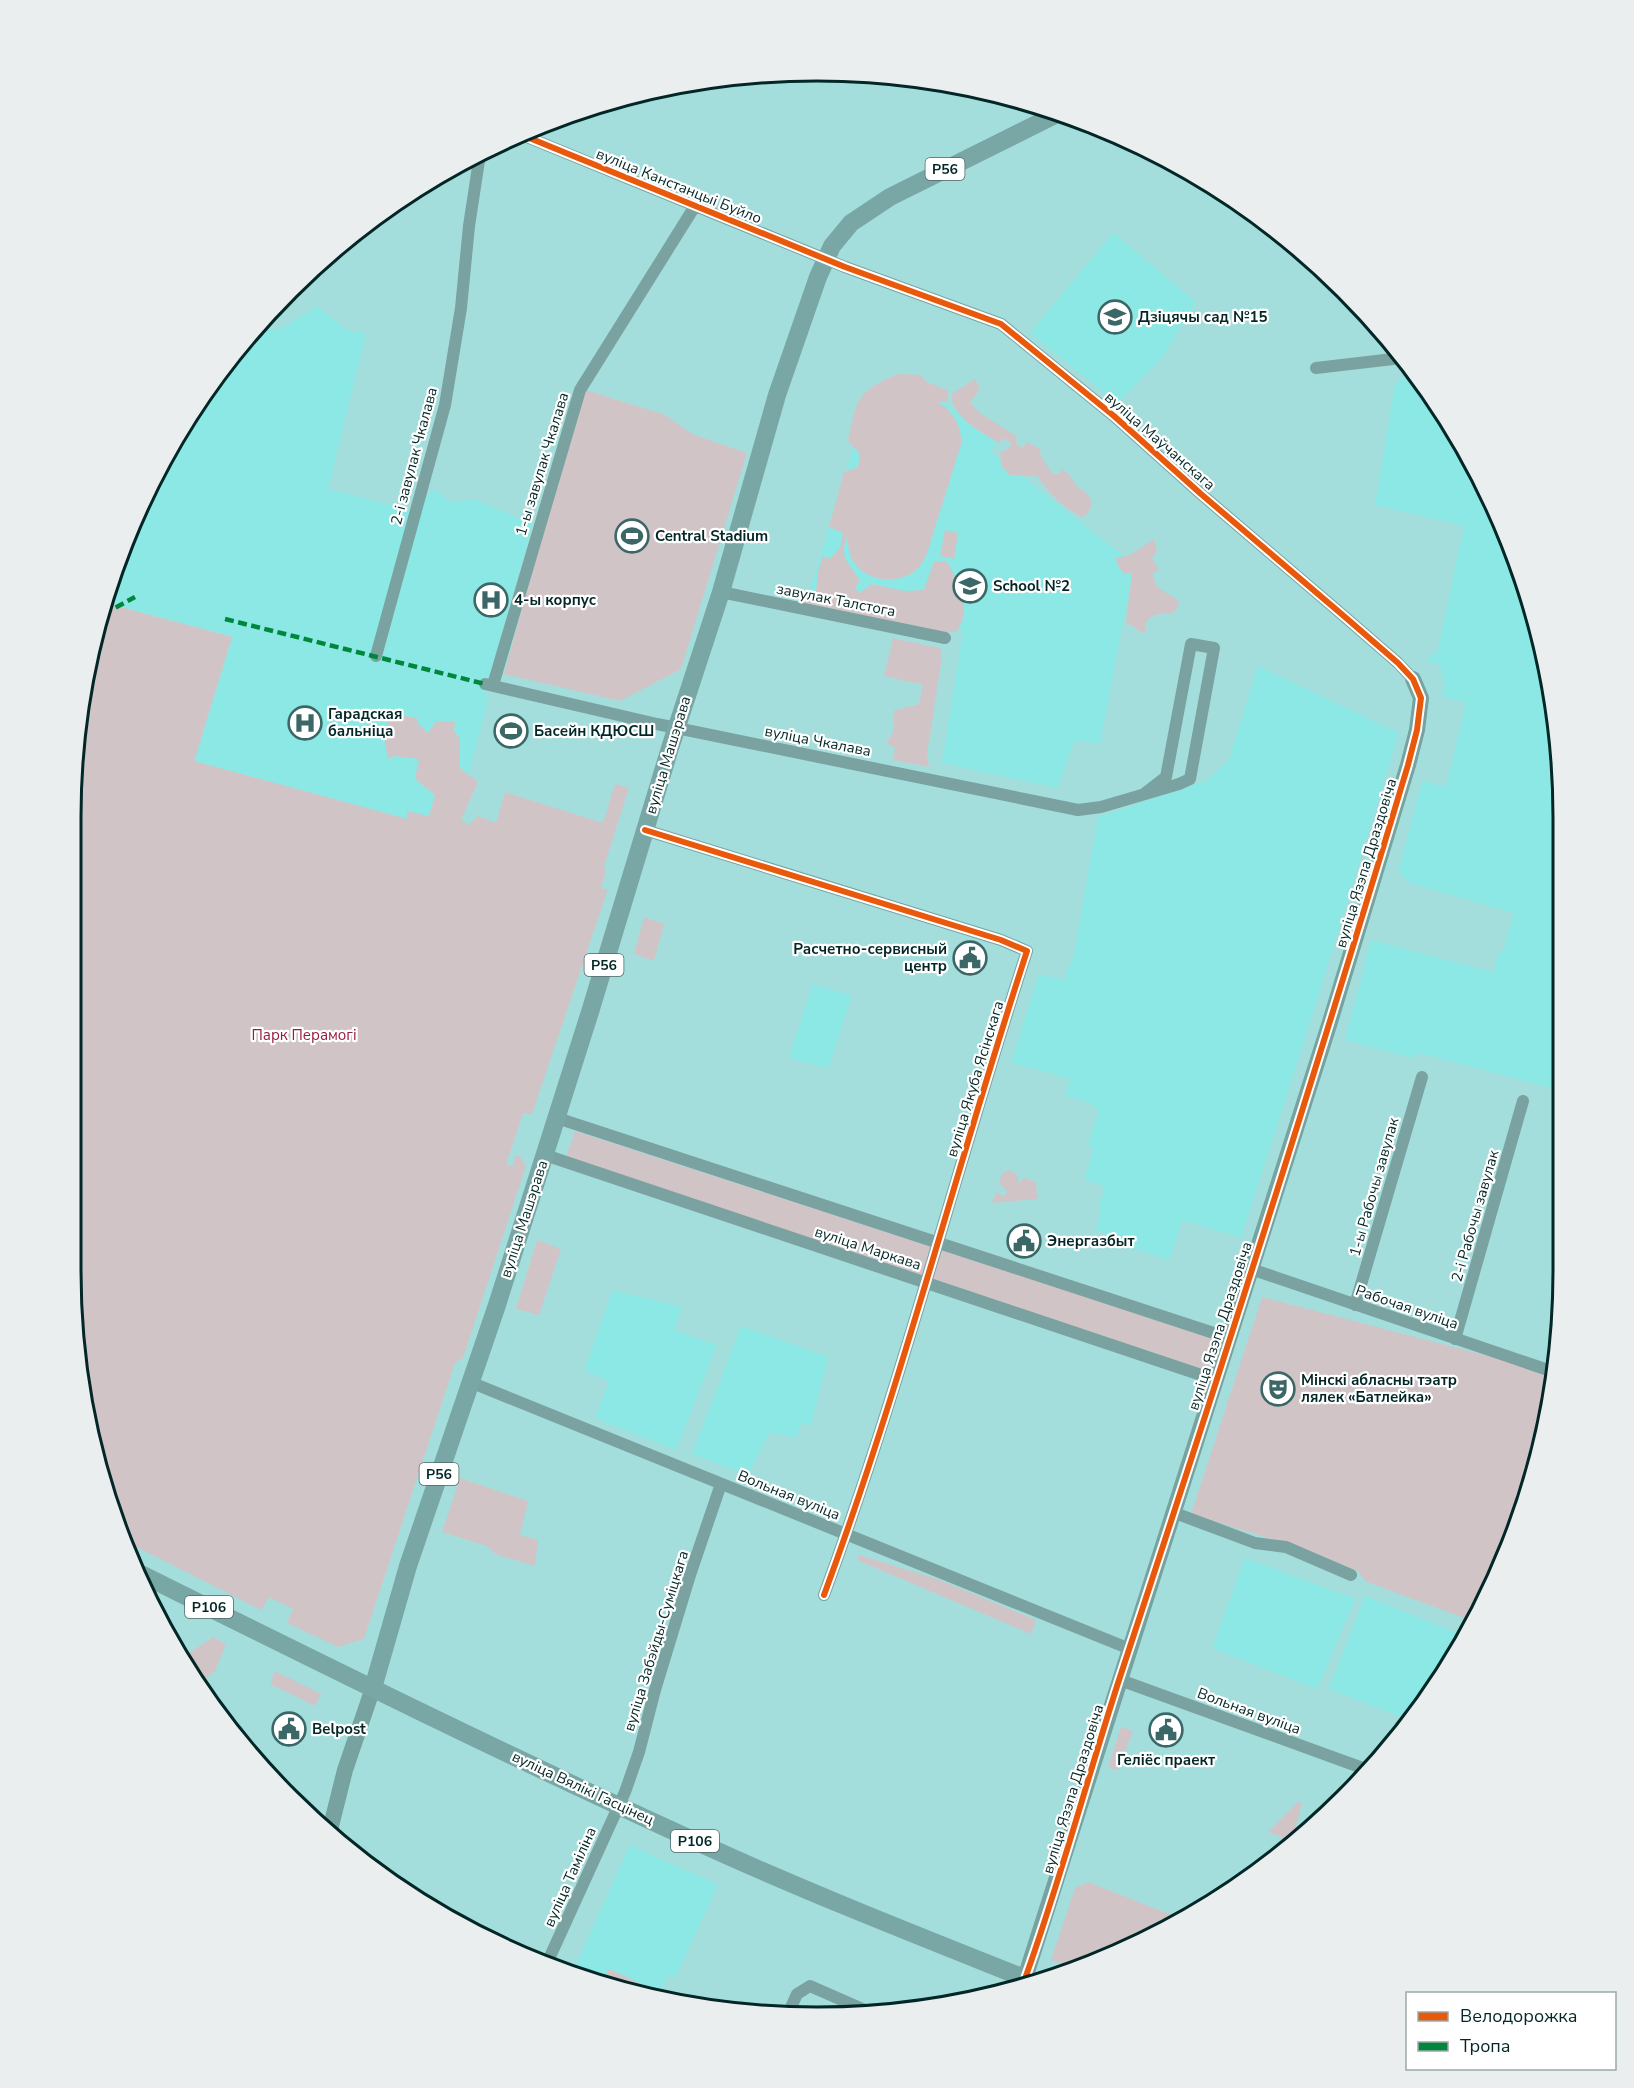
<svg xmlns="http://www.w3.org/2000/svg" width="1634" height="2088" font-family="'Nunito Sans',sans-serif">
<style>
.built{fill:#8be8e4}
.green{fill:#d1c4c7}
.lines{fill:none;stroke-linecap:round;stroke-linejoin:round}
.street{stroke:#79a2a0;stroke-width:12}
.secondary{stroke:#76a2a0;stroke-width:16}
.primary{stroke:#79a7a5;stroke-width:18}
.quiet{stroke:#00873e;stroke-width:4.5;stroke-dasharray:9 4.5;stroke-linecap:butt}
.cycleway-casing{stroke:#fff;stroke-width:10}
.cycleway{stroke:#e8590c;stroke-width:6}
.labels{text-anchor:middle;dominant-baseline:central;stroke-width:4.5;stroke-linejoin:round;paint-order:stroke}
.shield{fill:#fff;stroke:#4f6867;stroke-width:1.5}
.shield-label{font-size:14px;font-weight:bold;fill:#032726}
.street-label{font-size:15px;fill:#032726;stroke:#fff}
.poi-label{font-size:15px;font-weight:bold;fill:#032726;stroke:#fff;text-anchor:start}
.park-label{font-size:15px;fill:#971c3d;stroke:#fff}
.rim{fill:none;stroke:#032726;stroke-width:3}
</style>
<rect width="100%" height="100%" fill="#a4dedc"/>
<path class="built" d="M1113 233 1196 302 1164 355 1117 403 1030 333Z
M317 306 346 330 366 333 328 489 422 513 427 494 436 490 450 502 474 499 533 524 484 694 489 696 453 831 195 761 233 636 105 602 110 577 170 444 225 362 255 330H279Z
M1411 370 1463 443 1524 577 1562 768 1563 1091 1419 1053 1413 1058 1345 1040 1371 940 1493 972 1499 952H1503L1514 913 1410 883 1399 871 1422 781 1446 787 1466 702 1442 697 1445 683 1439 664 1428 661 1430 653 1437 654 1464 526 1375 505 1395 384Z
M931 393 997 442 990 451 1134 564 1100 744 1079 740 1072 745 1058 788 942 763 963 632 807 599 866 408Z
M1258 666 1399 733 1311 1019 1241 1238 1183 1220 1169 1260 1126 1246 1127 1240 1095 1230 1101 1212 1099 1205 1105 1187 1084 1180 1094 1147 1088 1145 1099 1110 1089 1103 1065 1095 1070 1079 1011 1062 1039 974 1064 980 1074 954 1098 817 1208 780 1229 759Z
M813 984 852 996 828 1069 789 1057Z
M613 1290 682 1307 674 1330 717 1345 676 1450 595 1418 609 1381 584 1370Z
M741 1326 828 1357 811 1425 802 1423 796 1438 769 1432 748 1475 692 1454Z
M1245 1558 1355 1599 1317 1689 1212 1648Z
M1365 1596 1464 1636 1437 1686 1409 1720 1329 1689Z
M630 1845 718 1885 675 1978 668 1975 659 1997 624 1992 573 1971Z"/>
<path class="green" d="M898 374 921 375 925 381 949 391 947 402 937 401C954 413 958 420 962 441L927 553C925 557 923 562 920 566 903 586 866 583 853 561 849 553 848 546 847 537 838 559 850 563 860 581L855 588 859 593 872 584 904 591 924 590 934 561 947 562C959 582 973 611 956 632H942L863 617 850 612 839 614 799 604 802 596 816 591 818 571 823 556 830 559 840 548 843 533 829 527 844 472 858 467 860 454 848 441C857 399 856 391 898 374Z
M975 379 980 388 970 403 980 413 1017 437 1016 443 1023 448 1027 442 1040 449 1041 457 1053 474H1060L1062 469 1069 475 1078 488 1088 494 1092 504 1087 514 1082 517C1062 507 1050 494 1037 476L1010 475 1001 466 1000 452 1008 449 1012 444 1003 438 999 443C983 434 949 415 952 394Z
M583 389 665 415 692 434 747 453 681 669 620 701 504 674Z
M945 530 958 533 954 559 940 556Z
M1154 539 1157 550 1152 559 1159 570 1152 574 1157 587 1179 601 1178 607 1173 613C1159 614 1144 613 1145 633L1137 630 1134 626 1126 624 1132 573 1124 574 1117 564 1116 558 1130 555Z
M105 603 232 637 194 761 407 819V811L429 816 435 795 415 779 419 759 394 756 388 759 384 737 389 720 406 716 417 718V723L428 733 436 721 455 722 454 731 460 739V768L478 782 461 820 469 825 478 816 496 823 505 792 603 823 615 784 629 788 604 866 606 870 601 889H608L532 1114 523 1113 507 1162V1166H513L515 1156H520L526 1166 463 1358 455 1363 364 1639 338 1647 287 1623 293 1609 269 1597 261 1610 129 1543 96 1465 71 1271 72 769Z
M893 638 940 648 942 657 927 754 929 767 893 760 895 748 886 743C895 733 895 724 893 711L919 704 923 685 884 676Z
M644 917 664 924 654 961 634 954Z
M575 1131 1215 1339V1356L1204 1371 566 1157Z
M1009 1170 1018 1175V1183L1024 1178 1036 1182 1037 1199 992 1203 996 1192 1004 1196 1007 1193 1005 1188 999 1184 1002 1173Z
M537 1240 561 1249 539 1315 516 1309Z
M1262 1297 1553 1373 1549 1416 1507 1556 1472 1621 1365 1581 1358 1571 1343 1565 1287 1544 1191 1514Z
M460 1478 528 1501 520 1535 538 1540 535 1566 495 1554 487 1546 442 1532Z
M859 1555 937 1579 1036 1620 1031 1634 857 1560Z
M213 1637 226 1644 215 1671 200 1683 181 1658Z
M275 1671 321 1694 315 1706 270 1684Z
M1121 1727 1133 1731 1118 1770 1108 1767Z
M1297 1802 1302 1803 1293 1839 1277 1851 1282 1837 1268 1832Z
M1088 1882 1184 1920 1070 1967 1051 1960 1075 1888Z
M609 1969 638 1982 633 1993 624 1992 602 1983Z"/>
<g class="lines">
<path class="street" d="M522 135 845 267 1001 324 1114 416 1201 494 1345 617 1398 663 1413 679
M1316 368 1393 359 1398 353
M721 592 945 638
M376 656 445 405 461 308 469 226 480 154
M485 684 657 724 1078 810 1101 807 1179 784 1190 779 1214 648 1191 644 1166 777 1144 794
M493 685 580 390 695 206
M645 830 1001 940 1027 951C957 1165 902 1384 824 1595
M557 1118 1229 1338
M545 1155 1216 1380
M1251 1269 1554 1372
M1355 1305 1422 1077
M1455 1339 1523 1101
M470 1382 1130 1649
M1175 1513 1255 1543 1286 1547 1351 1575
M1120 1680 1368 1770
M548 1961 625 1792 639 1752 655 1690 690 1575 721 1484
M788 2014 797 1994 810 1986 867 2011"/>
<path class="secondary" d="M330 1830 345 1770 373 1688
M1025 1978 1330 1022 1408 765 1417 730 1421 698 1413 679"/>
<path class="primary" d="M141 1574C328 1667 516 1760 706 1846 814 1895 924 1938 1034 1982
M373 1688 408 1566 497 1305 590 1012 670 748 721 592 777 395 818 277 832 246 851 223 890 197 1057 114"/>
<path class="quiet" d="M103 612 113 609 135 597
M225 619 485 684"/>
<defs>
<path id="cycleway" d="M522 135 845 267 1001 324 1114 416 1201 494 1345 617 1398 663 1413 679 1421 698 1417 730 1408 765C1316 1072 1219 1377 1119 1680 1086 1782 1059 1886 1022 1987
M645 830 1001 940 1027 951C957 1165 902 1384 824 1595"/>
</defs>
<use href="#cycleway" class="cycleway-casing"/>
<use href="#cycleway" class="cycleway"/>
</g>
<defs>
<symbol id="school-ring" viewBox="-11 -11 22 22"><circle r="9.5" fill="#fff" stroke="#3b6766" stroke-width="1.5"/><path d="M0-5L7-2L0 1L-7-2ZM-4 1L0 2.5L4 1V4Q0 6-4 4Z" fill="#3b6766"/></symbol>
<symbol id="stadium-ring" viewBox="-11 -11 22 22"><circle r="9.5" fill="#fff" stroke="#3b6766" stroke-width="1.5"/><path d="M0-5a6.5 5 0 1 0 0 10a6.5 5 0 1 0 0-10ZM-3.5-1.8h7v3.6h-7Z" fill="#3b6766"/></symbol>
<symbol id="hospital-ring" viewBox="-11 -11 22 22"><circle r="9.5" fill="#fff" stroke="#3b6766" stroke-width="1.5"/><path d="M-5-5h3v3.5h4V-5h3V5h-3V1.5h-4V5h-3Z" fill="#3b6766"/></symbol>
<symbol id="civic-ring" viewBox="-11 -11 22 22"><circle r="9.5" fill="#fff" stroke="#3b6766" stroke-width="1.5"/><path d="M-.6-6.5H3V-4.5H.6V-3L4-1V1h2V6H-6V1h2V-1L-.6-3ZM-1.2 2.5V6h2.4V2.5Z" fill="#3b6766"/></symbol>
<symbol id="theatre-ring" viewBox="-11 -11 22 22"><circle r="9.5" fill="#fff" stroke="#3b6766" stroke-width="1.5"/><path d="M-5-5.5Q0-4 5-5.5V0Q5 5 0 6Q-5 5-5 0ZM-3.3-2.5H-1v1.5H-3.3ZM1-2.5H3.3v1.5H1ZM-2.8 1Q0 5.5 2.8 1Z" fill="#3b6766"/></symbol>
</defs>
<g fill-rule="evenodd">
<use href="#school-ring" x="1096" y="298" width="38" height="38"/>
<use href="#stadium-ring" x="613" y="517" width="38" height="38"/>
<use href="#school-ring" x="951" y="567" width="38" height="38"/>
<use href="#hospital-ring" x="472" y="581" width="38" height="38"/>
<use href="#hospital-ring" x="286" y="704" width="38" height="38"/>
<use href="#stadium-ring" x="492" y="712" width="38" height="38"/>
<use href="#civic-ring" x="951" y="939" width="38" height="38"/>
<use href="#civic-ring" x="1005" y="1222" width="38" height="38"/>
<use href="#theatre-ring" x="1259" y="1370" width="38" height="38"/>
<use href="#civic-ring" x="270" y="1710" width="38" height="38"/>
<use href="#civic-ring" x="1147" y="1711" width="38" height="38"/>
</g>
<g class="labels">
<g class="shield">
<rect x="925.5" y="158" width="39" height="22" rx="4.5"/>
<rect x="584.5" y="954" width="39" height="22" rx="4.5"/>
<rect x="419.5" y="1463" width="39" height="22" rx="4.5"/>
<rect x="185" y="1596" width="48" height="22" rx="4.5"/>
<rect x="671" y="1830" width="48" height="22" rx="4.5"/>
</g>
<g class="shield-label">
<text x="945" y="169">Р56</text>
<text x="604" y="965">Р56</text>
<text x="439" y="1474">Р56</text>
<text x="209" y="1607">Р106</text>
<text x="695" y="1841">Р106</text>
</g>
<g class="street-label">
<text transform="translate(679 186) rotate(22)">вуліца Канстанцыі Буйло</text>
<text transform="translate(1160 441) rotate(41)">вуліца Маўчанскага</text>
<text transform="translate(414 456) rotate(-75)">2-і завулак Чкалава</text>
<text transform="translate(542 464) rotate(-73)">1-ы завулак Чкалава</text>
<text transform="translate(836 600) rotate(11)">завулак Талстога</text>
<text transform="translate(818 741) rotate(11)">вуліца Чкалава</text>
<text transform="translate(668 755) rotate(-73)">вуліца Машэрава</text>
<text transform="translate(1366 863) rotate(-73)">вуліца Язэпа Драздовіча</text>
<text transform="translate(975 1079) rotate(-73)">вуліца Якуба Ясінскага</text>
<text transform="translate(1374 1187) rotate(-74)">1-ы Рабочы завулак</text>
<text transform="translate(1475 1216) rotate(-74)">2-і Рабочы завулак</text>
<text transform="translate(524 1219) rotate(-72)">вуліца Машэрава</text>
<text transform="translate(868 1248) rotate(18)">вуліца Маркава</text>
<text transform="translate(1407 1307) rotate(19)">Рабочая вуліца</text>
<text transform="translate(1220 1326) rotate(-72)">вуліца Язэпа Драздовіча</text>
<text transform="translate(789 1495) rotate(22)">Вольная вуліца</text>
<text transform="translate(656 1641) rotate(-73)">вуліца Забэйды-Суміцкага</text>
<text transform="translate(1249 1711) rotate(20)">Вольная вуліца</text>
<text transform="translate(583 1788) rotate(25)">вуліца Вялікі Гасцінец</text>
<text transform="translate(1073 1789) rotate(-73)">вуліца Язэпа Драздовіча</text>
<text transform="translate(570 1877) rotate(-66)">вуліца Таміліна</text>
</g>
<g class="poi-label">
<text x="1138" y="317">Дзіцячы сад №15</text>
<text x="655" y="536">Central Stadium</text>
<text x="993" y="586">School №2</text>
<text x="514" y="600">4-ы корпус</text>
<text x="328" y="714">Гарадская<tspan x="328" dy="17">бальніца</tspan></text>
<text x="534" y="731">Басейн КДЮСШ</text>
<text x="947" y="949" text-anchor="end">Расчетно-сервисный<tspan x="947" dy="17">центр</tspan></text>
<text x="1047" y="1241">Энергазбыт</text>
<text x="1301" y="1380">Мінскі абласны тэатр<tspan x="1301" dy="17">лялек «Батлейка»</tspan></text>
<text x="312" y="1729">Belpost</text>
<text x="1166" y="1760" text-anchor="middle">Геліёс праект</text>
</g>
<g class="park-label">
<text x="304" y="1035">Парк Перамогі</text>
</g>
</g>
<path d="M0 0H1634V2088H0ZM817 81H817A736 736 0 0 1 1553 817V1271A736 736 0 0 1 817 2007H817A736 736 0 0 1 81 1271V817A736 736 0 0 1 817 81Z" fill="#ebeeee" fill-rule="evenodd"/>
<path class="rim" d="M817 81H817A736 736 0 0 1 1553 817V1271A736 736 0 0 1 817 2007H817A736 736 0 0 1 81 1271V817A736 736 0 0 1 817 81Z"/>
<rect x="1406" y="1992" width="210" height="78" fill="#ffffff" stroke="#9aa9a8" stroke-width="1.5"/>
<rect x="1418" y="2012" width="30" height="9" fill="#e8590c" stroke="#9aa9a8" stroke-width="1.5"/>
<text x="1460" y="2022" font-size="18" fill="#032726">Велодорожка</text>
<rect x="1418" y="2042" width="30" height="9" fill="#00873e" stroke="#9aa9a8" stroke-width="1.5"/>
<text x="1460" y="2052" font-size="18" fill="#032726">Тропа</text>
</svg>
